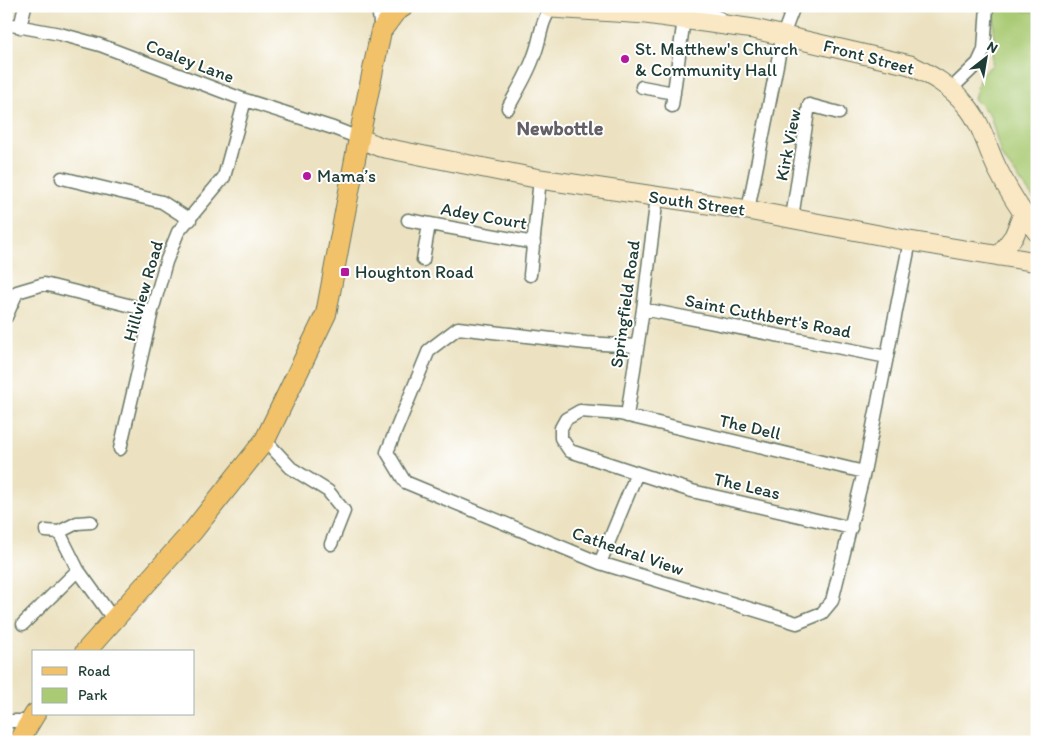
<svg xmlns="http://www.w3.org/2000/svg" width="1043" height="748" font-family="Itim,sans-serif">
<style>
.green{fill:#aacb74;stroke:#648454}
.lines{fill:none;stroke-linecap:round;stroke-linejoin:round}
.street-casing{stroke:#677765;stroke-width:15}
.secondary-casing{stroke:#677765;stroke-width:21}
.primary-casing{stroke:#677765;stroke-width:22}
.street{stroke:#fff;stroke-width:12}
.secondary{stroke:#fae7c3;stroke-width:19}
.primary{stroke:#f2c26a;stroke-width:20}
.poi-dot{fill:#b5179e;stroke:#fff;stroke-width:2}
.labels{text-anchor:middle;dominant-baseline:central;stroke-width:4;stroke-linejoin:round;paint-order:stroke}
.poi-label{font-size:18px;fill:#1f3d34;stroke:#fff;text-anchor:start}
.street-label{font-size:18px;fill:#1f3d34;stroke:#fff}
.quarter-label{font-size:20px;font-weight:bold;fill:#646066;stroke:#fff}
</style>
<rect width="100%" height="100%" fill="#fff"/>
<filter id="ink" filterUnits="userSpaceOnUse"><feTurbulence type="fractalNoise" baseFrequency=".02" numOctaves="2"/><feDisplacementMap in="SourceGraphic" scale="10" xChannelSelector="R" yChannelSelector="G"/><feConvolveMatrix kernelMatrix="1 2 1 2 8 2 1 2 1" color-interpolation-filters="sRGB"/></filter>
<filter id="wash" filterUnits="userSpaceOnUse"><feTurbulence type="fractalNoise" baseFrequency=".0096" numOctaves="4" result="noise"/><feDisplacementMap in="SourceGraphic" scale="20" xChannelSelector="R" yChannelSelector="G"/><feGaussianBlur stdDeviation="1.12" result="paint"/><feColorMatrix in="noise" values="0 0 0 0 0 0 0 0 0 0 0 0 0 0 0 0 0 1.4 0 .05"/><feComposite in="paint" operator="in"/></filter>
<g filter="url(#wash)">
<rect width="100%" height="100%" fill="#ece2c1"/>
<path class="green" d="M995 6H1012L1024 11 1037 12V203L1001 155 990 115 974 99 980 76 992 65Z"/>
</g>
<g filter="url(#ink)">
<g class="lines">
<defs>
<path id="street" d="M378 6 381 31
M684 6 720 18
M6 24 60 34 100 45 245 100 333 128 359 138
M20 27 25 6
M642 87 674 93
M951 89 978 63 984 50 987 6
M672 106 684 19
M508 108C517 91 528 74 534 56 541 39 540 23 551 8
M62 178 162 202 190 220
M748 210 783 35 794 6
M792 218 809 105 839 113
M408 220 534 243
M423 260 429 224
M530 275 540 179
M643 309 887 357
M6 317 17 292 44 284 152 311
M637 346 586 343 458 328 429 350 387 452 405 482 600 563 797 623 822 613 832 601 864 472 910 241
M627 416 643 309 657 197
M265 440 291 468 328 491 344 511 331 544
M120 449 152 311 166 262 178 232 224 177 245 100
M637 473 692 491 851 528
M46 531 59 532 77 523 91 522
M59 532 78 570 114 620
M600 563 637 473 570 451 561 438V428L566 419 580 411 620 414 864 472
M23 624 78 570
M6 721H30"/>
<path id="secondary" d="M549 6 551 8 646 14 754 29 910 65C931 75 951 86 966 105 982 123 987 149 998 170 1009 192 1022 213 1037 232
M359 138 380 147 540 179 748 210 910 241 1037 262
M999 256 1014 236 1023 214"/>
<path id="primary" d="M85 652 193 531 265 440 326 314 359 138 381 31 395 12 404 6
M18 742 35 714"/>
</defs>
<use href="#street" class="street-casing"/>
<use href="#secondary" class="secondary-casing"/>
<use href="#primary" class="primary-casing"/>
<use href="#street" class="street"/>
<use href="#secondary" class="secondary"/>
<use href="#primary" class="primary"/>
</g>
</g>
<g class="poi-dot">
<circle cx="625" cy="59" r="5"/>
<circle cx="307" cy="176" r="5"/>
<rect x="340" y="267" width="10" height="10" rx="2.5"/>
</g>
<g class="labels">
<g class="poi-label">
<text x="635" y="49">St. Matthew's Church<tspan x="635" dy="21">&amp; Community Hall</tspan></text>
<text x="317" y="176">Mama’s</text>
<text x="355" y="272">Houghton Road</text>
</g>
<g class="street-label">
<text transform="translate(869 57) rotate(15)">Front Street</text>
<text transform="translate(190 61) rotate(21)">Coaley Lane</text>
<text transform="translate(788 145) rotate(-79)">Kirk View</text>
<text transform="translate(697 203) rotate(8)">South Street</text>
<text transform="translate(484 216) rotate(10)">Adey Court</text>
<text transform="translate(143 291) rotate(-74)">Hillview Road</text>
<text transform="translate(625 304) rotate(-82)">Springfield Road</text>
<text transform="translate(768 316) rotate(11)">Saint Cuthbert's Road</text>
<text transform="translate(750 427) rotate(13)">The Dell</text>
<text transform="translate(747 486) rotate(13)">The Leas</text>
<text transform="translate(628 551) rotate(19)">Cathedral View</text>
</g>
<g class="quarter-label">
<text x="560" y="128">Newbottle</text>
</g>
</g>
<rect width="1043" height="748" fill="none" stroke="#fff" stroke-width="25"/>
<rect x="32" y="650" width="162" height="65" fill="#ffffff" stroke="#a5b1ae"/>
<rect x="42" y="667" width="25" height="8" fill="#f2c26a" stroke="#a5b1ae"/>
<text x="78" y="676" font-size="15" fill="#1f3d34">Road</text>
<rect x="42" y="688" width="25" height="15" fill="#aacb74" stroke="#a5b1ae"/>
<text x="78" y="700" font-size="15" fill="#1f3d34">Park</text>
<g transform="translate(986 58) rotate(31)" stroke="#ffffff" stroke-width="4" paint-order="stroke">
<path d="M0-4L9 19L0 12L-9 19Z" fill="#1f3d34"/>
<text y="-8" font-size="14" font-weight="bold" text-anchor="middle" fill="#1f3d34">N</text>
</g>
</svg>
